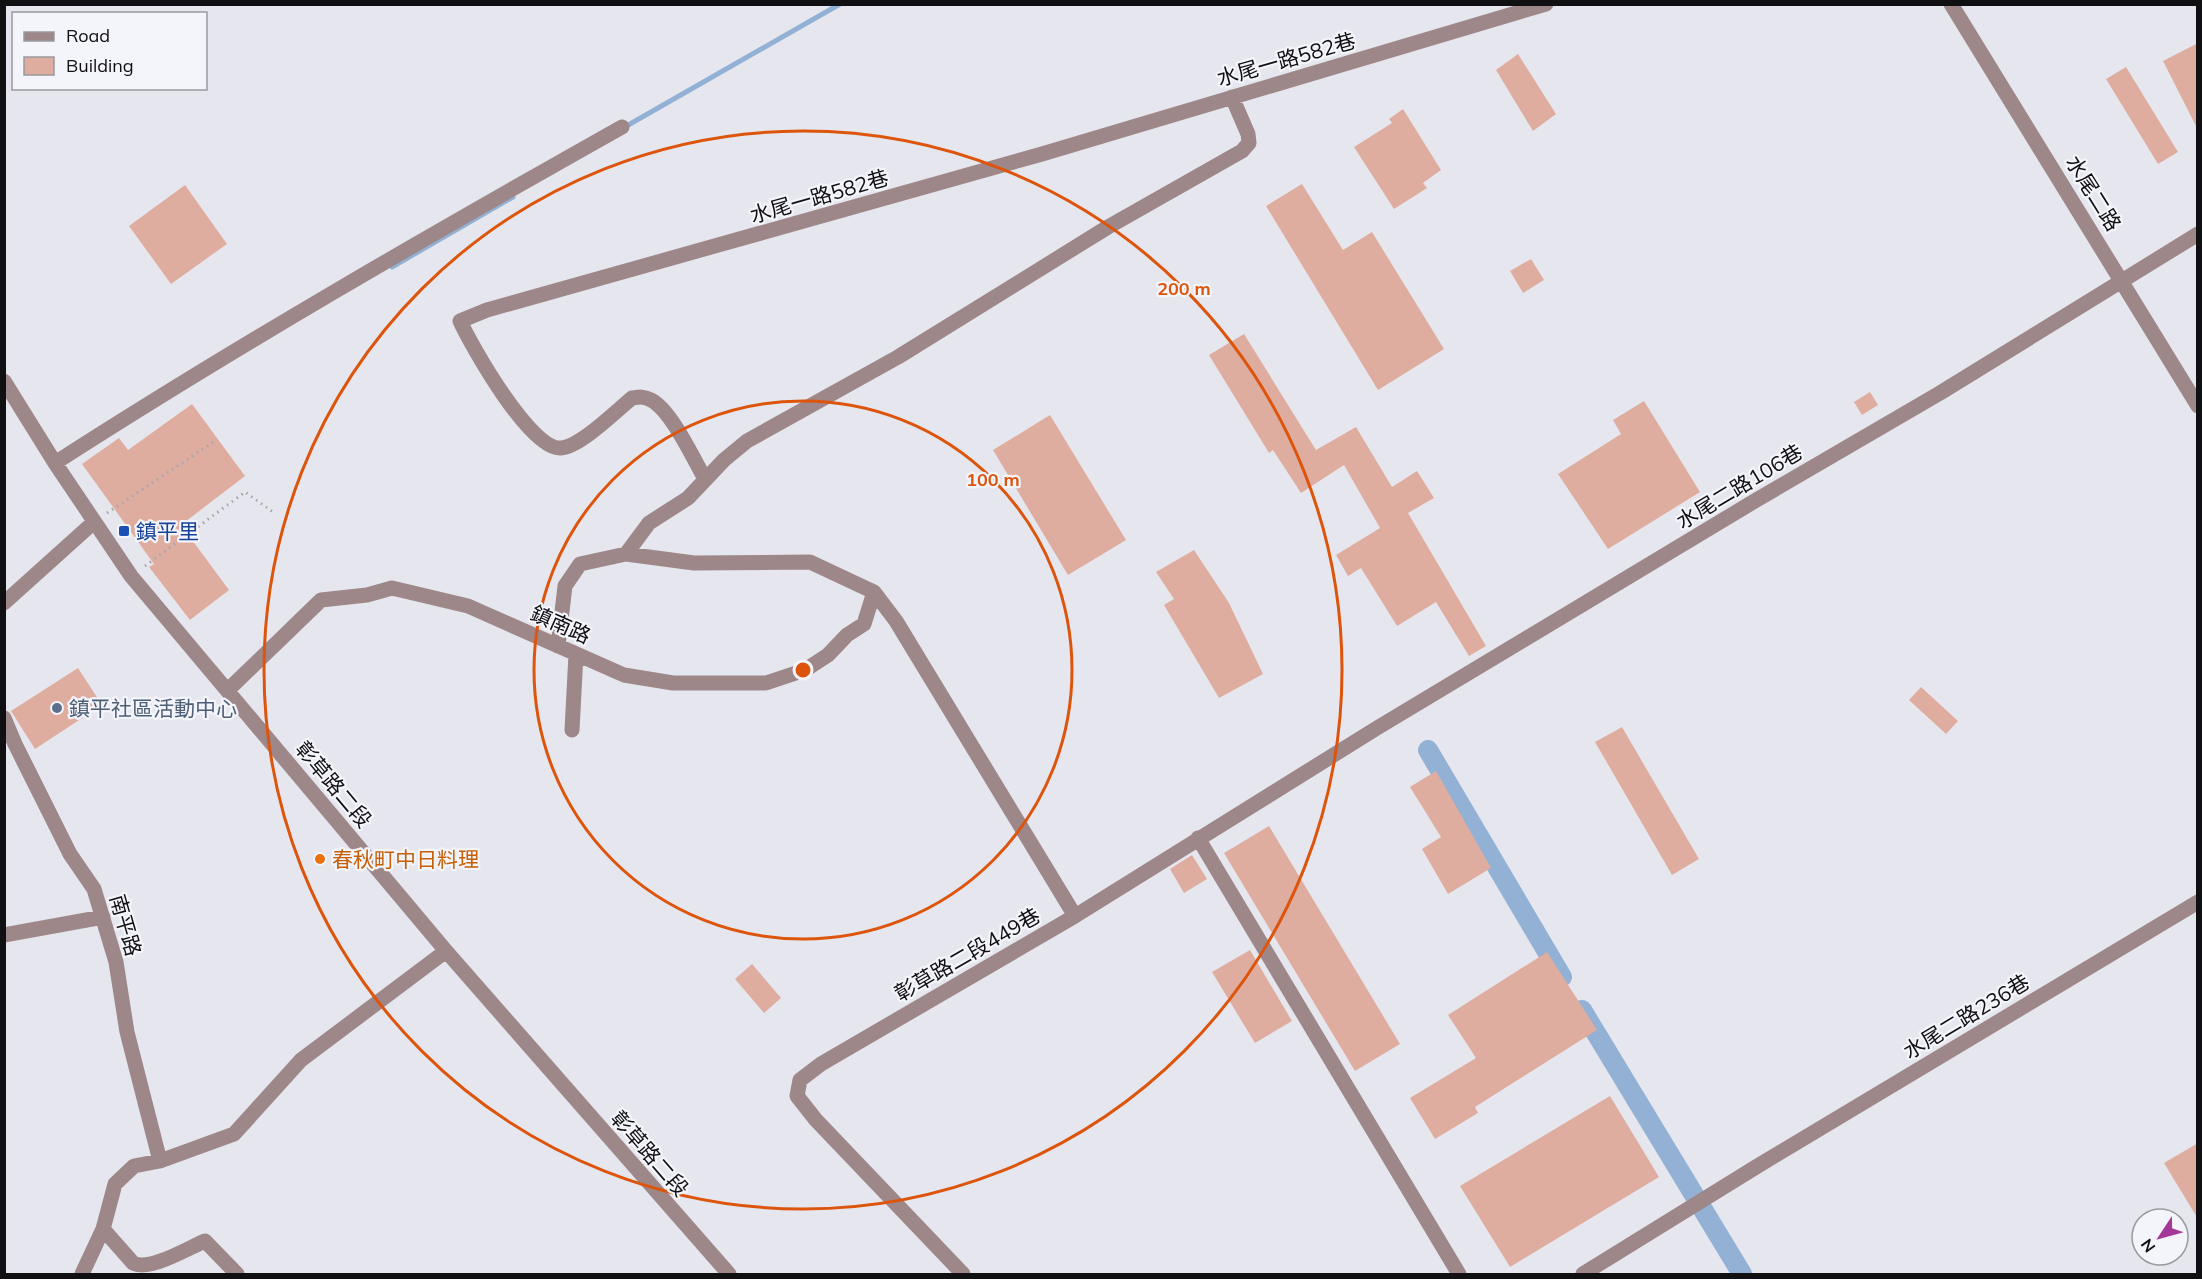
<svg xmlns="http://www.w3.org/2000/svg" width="2202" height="1279" font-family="Mulish,'Noto Sans TC',sans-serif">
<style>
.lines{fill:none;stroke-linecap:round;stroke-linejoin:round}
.stream{stroke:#92b1d5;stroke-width:5}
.canal{stroke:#92b1d5;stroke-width:20}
.building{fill:#dfada0}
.path{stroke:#a6a6ac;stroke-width:3;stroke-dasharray:1.5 4.5;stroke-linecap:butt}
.minor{stroke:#9e8789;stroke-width:15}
.ring{fill:none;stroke:#dd550c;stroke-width:3}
.transit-dot{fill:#1a4fb4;stroke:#f4f4fb;stroke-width:2}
.service-dot{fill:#5c6f8a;stroke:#f4f4fb;stroke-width:2}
.food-dot{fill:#e8710a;stroke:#f4f4fb;stroke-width:2}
.labels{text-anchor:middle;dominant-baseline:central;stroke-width:4.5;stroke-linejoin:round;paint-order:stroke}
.street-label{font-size:21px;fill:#101013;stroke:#f4f4fb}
.transit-label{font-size:21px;fill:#164399;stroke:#f4f4fb;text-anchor:start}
.service-label{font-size:21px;fill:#4e5e75;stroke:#f4f4fb;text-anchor:start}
.food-label{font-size:21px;fill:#c56008;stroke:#f4f4fb;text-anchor:start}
.centre{fill:#dd550c;stroke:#f4f4fb;stroke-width:3}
.ring-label{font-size:18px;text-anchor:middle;font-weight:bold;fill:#dd550c;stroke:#f4f4fb;stroke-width:4.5;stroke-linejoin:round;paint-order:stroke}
</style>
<rect width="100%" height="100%" fill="#e6e7ee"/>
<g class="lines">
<path class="stream" d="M623 128 840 4
M392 267 513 197"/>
<path class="canal" d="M1428 750 1562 977
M1582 1010 1742 1274"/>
</g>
<path class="building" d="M2198 43V130L2163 61Z
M1518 54 1556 114 1533 131 1496 70Z
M2126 67 2178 152 2158 164 2106 79Z
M1403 109 1441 170 1423 183 1427 188 1394 209 1354 147 1392 123 1389 119Z
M1302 184 1343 250 1372 232 1444 349 1378 390 1266 206Z
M185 185 227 244 171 284 129 226Z
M1531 259 1544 280 1523 293 1510 271Z
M1244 334 1316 450 1356 427 1392 487 1417 471 1434 498 1408 513 1486 646 1469 656 1436 602 1397 626 1361 568 1348 576 1336 555 1380 528 1344 465 1301 493 1273 450 1269 453 1209 355Z
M1870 392 1878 405 1862 415 1854 402Z
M1644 401 1700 492 1608 549 1558 474 1621 434 1613 420Z
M192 404 245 476 181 525 229 590 190 620 149 567 154 564 82 464 119 438 128 450Z
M1050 415 1126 540 1068 575 993 450Z
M1194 550 1229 603 1263 674 1219 698 1164 605 1174 599 1156 572Z
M78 668 102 705 35 749 11 711Z
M1921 687 1958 721 1946 734 1909 700Z
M1622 727 1699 859 1672 875 1595 742Z
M1436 771 1491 868 1448 894 1422 849 1441 837 1410 787Z
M1269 826 1400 1044 1355 1071 1224 853Z
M1192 855 1207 879 1184 893 1170 869Z
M1250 950 1292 1021 1255 1043 1212 972Z
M1547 952 1597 1030 1475 1107 1478 1113 1435 1139 1410 1098 1476 1058 1448 1015Z
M752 964 781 998 764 1013 735 979Z
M1610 1096 1659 1177 1510 1267 1460 1186Z
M2198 1143V1219L2164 1163Z"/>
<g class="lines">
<path class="path" d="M107 513 215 441
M145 566 245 492 273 512"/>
<path class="minor" d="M1951 4 2198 406
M4 381 55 463 131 576 446 951 729 1274
M55 463C240 344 430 235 622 127
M705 479C693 458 671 410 651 400 644 396 639 397 632 398 616 411 580 447 561 448 531 451 472 347 460 321L487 310 1042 154 1546 4
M626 554 649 523 688 498 724 460 747 441 898 357 1108 227 1242 151 1249 143 1248 134 1232 97
M4 603 94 522
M558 646 565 586 580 564 626 554 694 563 810 562 874 592 896 621 1075 916
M229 689 321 600 367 595 392 588 468 606 624 675 673 683H766L805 670 828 655 847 635 864 624 874 592
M4 718 15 744 70 854 94 889 116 962 127 1032 160 1161
M572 730 576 654
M1198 838 1459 1274
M4 935 103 917
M103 1229 133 1263C149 1272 188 1248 205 1241L237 1274
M82 1274 103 1229 115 1184 134 1166 160 1161 234 1134 301 1060 446 951
M963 1274 816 1120 797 1096 800 1080 821 1064 1075 916 1377 728 1753 502 1940 393 2198 234
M1583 1274 1756 1167 2198 902"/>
</g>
<g class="ring">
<circle cx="803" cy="670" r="269"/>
<circle cx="803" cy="670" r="539"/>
</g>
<rect class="transit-dot" x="118" y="525" width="12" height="12" rx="3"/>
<circle class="service-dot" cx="57" cy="708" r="6"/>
<circle class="food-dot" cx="320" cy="859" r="6"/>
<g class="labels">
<g class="street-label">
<text transform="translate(1286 59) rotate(-16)">水尾一路582巷</text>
<text transform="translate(2094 193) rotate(58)">水尾二路</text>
<text transform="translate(819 196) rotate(-16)">水尾一路582巷</text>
<text transform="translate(1739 486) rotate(-31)">水尾二路106巷</text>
<text transform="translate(561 624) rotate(24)">鎮南路</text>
<text transform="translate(334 784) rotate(50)">彰草路二段</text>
<text transform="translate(126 925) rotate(74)">南平路</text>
<text transform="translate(967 954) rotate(-30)">彰草路二段449巷</text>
<text transform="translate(1966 1016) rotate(-31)">水尾二路236巷</text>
<text transform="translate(650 1153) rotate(49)">彰草路二段</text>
</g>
<g class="transit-label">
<text x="136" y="531">鎮平里</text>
</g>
<g class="service-label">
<text x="69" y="708">鎮平社區活動中心</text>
</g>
<g class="food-label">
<text x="332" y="859">春秋町中日料理</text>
</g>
</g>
<circle cx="803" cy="670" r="9" class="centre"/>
<g class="ring-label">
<text x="1184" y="295">200 m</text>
<text x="993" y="486">100 m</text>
</g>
<rect width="2202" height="1279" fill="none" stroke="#101013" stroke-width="12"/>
<rect x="12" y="12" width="195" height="78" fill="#f4f4fb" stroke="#99999e" stroke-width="1.5"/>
<rect x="24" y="32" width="30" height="9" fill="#9e8789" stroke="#99999e" stroke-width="1.5"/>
<text x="66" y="42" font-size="18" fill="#101013">Road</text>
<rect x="24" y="57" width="30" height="18" fill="#dfada0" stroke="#99999e" stroke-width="1.5"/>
<text x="66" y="72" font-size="18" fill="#101013">Building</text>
<g transform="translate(2160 1237) rotate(234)"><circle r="28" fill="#f4f4fb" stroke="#99999e" stroke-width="1.5"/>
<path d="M0-4.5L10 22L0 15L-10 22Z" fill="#a43897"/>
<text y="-9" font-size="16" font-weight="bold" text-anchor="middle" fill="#101013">N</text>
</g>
</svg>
